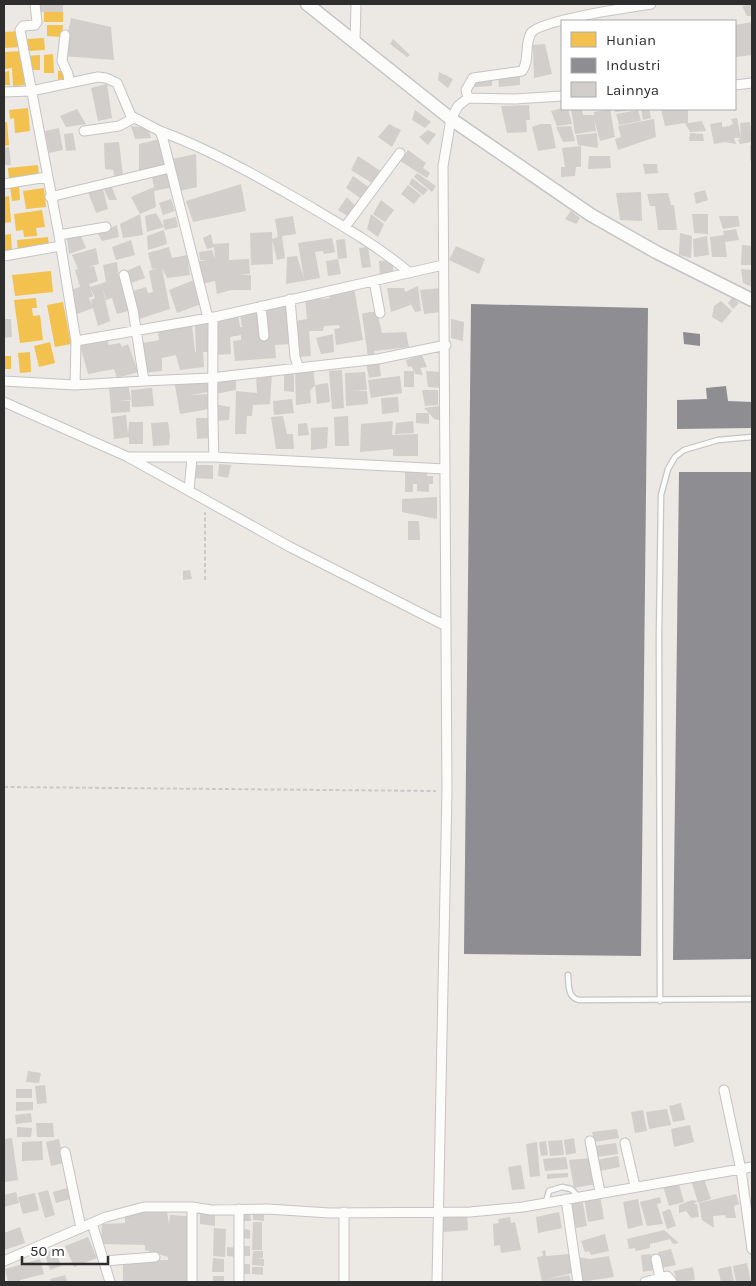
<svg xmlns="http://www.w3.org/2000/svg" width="756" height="1286" font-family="Karla,sans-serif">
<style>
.homes{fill:#f2c14e}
.industry{fill:#8d8d92}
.building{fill:#d1cecb}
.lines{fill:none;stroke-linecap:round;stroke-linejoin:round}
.lane-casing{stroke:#c5c4c5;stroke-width:7}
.street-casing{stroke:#c5c4c5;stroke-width:11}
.secondary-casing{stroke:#c5c4c5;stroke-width:15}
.path{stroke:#c9c9c8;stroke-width:2;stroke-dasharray:4 2.5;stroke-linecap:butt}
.lane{stroke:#fcfcfb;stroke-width:4.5}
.street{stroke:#fcfcfb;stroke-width:9}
.secondary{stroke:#fcfcfb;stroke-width:12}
</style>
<rect width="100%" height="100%" fill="#ece8e4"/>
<path class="homes" d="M44 12H63V22H44Z
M47 25H63L62 37 47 36Z
M19 31 20 47 4 48V32Z
M44 38 45 50 28 51 27 39Z
M22 51 25 85 13 86 12 68 4 69V52Z
M53 54 54 73H44V55Z
M40 55V70H28L27 56Z
M9 71 10 85H4V72Z
M58 71H66V82H58Z
M28 108 30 131 15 133 14 118 10 119 9 110Z
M4 122H7L9 145 4 146Z
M38 165 39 177 9 180 8 168Z
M19 186 20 200 12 201 10 187Z
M44 188 46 207 26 209 23 191Z
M9 196 11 222 4 223V197Z
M42 210 45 227 36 228 37 236 24 237 23 230 16 231 14 214Z
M11 234 12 252 4 253V235Z
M48 237 49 247 18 252 17 240Z
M51 271 53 292 15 296 12 275Z
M36 298 37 308H32L33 316 40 315 43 340 20 343 14 300Z
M63 302 71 344 55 347 47 305Z
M50 342 55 363 39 367 34 346Z
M30 352 31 372 20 373 18 353Z
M4 356H11V369H4Z"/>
<path class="industry" d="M471 304 648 308 641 956 464 954Z
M683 332 700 334V346L684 344Z
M726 386 728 401 752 402V428L677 429V400L707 399 706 388Z
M679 472H752V959L673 960Z"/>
<path class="building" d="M40 4H63V12H40Z
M752 4V16H747L742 6Z
M71 18 111 27 114 60 63 56Z
M752 22V55L736 57 735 25Z
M393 39 410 55 407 57 390 44Z
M545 44 552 74 534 78 533 45Z
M439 72 453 79 448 88 438 80Z
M520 74V85L499 87 498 75Z
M473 78H492V86L472 87Z
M107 84 112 118 98 121 91 88Z
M529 105 530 120H526L527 132 507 133 501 106Z
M562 108 568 109 572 124 557 126 551 111Z
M77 109 86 124 66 127 60 116Z
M571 109H582L583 115H594V119V112L610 109 615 137 600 141 594 119 596 131 575 134Z
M615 109H633V110L615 112Z
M641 109H649L651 118 643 120Z
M661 109H688V123L702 121 706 131 690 132 685 123 665 126Z
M415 110 431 122 425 128 412 120Z
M638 110 641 121 619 125 616 114Z
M737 118 741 138 740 123 750 122 752 142 740 144 738 140 741 138H734L736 144 725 142 714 144 710 124 722 122V127L729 126 733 124 731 119Z
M654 119 656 137 618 150 615 139 621 137 618 126Z
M389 124 401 130 392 147 378 137Z
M540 124H551L556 148 538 151 532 127Z
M131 126 148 128 151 138 135 139Z
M571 126 575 141 563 142 556 127Z
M59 128 63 150 49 153 45 131Z
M428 130 436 134 428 145 419 137Z
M73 133 76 150 66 151 64 134Z
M597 133 598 148 578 145 576 135Z
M690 133 703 134 704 141H689Z
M160 139 168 164 139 172V144Z
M119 142 123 175 115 179 113 170 105 169 104 143Z
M750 145H752V162L750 160Z
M581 146V167H576L575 176 561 177V167H565L562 148Z
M9 147 11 165H4V148Z
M408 150 426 163 423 168 430 173 427 178 400 161Z
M196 154 197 187 180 191 172 159Z
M358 156 382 172 375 185 351 170Z
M589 156H610L611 168 588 169Z
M643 164H657L658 173 645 174Z
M167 170 174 187 154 191 156 207 140 214 131 197 154 187 152 177Z
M417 173 436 186 432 192 414 177Z
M353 176 370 188 363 200 346 188Z
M412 178 428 190 423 195 409 184Z
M241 184 246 211 193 222 186 201Z
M102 185 112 187 117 200H109L102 185 108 209 96 213 88 192Z
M408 185 421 195 414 204 401 194Z
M705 190 708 200 696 204 694 193Z
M641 192 642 221 620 220 616 193Z
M668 193 671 205H674L677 230H658L655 206H650L647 194Z
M347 197 356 207 349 217 338 210Z
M171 199 175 211 163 215 159 203Z
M381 200 394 210 385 222 373 214Z
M571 211 580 218 576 224 565 219Z
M156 213 164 227 163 220 176 217 178 227 165 230 164 227 147 232 145 216Z
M140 214 143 235 123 238 120 224Z
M371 214 384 224 378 237 367 229Z
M692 214H708V234L694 233Z
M293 216 296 234 282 236 285 258 277 260 272 239 278 237 275 219Z
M719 216H738L740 226 723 229Z
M117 225 119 237 102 241 98 234Z
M736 229 739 240 725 242 727 257H712L710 237 724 235 723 231Z
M164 230 167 244 148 250 147 236Z
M272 232 273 264 251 265 250 233Z
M680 233 692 236 691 258 679 255Z
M80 234 86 248 69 254 67 239Z
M211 234 213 244 229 243V260L249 259 250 274 239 275H251V290H231L217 294 215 281 202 284 199 261 208 260H200L199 252 212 250 215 259 214 247 207 249 203 238Z
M707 236 709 255 694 257 693 239Z
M332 238 335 252 324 254 323 251 315 252 320 278 286 284 287 257 297 256 304 279 298 243Z
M345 239 347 258 338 259 336 240Z
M131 240 135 255 116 260 112 247Z
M742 245 752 246V265H741Z
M456 246 485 259 479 274 449 260Z
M169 247 172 258 187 255 190 275 167 278 162 268 170 309 139 319 133 291 146 287 148 293 153 292 149 271 157 268 152 269 148 253Z
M368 247 371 267 362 268 359 248Z
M96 248 99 264 86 267 94 266 98 281 89 284 93 296 89 298 92 306 91 300 95 298 90 287 106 282 103 265 117 262 119 279 124 278 131 310 117 314 112 298 106 300 102 285 110 321 98 326 93 308 77 314 70 290 80 287 75 270 78 269 72 255Z
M338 259 341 274 328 276 326 261Z
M393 260V275L380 276 379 261Z
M140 265 145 278 128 284 124 272Z
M741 269 752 270V287L743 283Z
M194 280 201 304 177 313 169 290Z
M418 286 421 311 415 312 408 298 411 305 391 312 387 288H404L405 292Z
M354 287 363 340 336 345 334 329 340 328 339 325 324 326 323 331H309L311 356 296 357 295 321 307 319 305 299 320 296 321 299 330 298 328 294Z
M441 288 442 312 424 314 420 290Z
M732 298 739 303 733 309 728 303Z
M721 301 732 311 722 323 712 317 714 306Z
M287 302 290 344 275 345 276 358 235 361 233 341 241 340V335L230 337 231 354 217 355 216 320 238 314 240 327H242L240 314Z
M369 312H377L382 333 406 332 409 347 374 351 375 356 368 357 362 314Z
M4 319H11L12 337 4 338Z
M451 319 464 322 463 341 451 338Z
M208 322 210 352H203L204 367 180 370 176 355 162 358V371L142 373 138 344 159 340 158 331 192 325 195 352H196L195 325Z
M333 334 334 352 321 354 316 338Z
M107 340 109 345 120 343 122 347 128 344 138 372 117 378 114 369 88 374 80 345 81 342Z
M422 355 427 367 420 368 423 375 415 374 414 371V387H404V371H414L411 366 408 367 406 360Z
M379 360 381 376 369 378 366 362Z
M313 367 315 385 310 391 311 403 296 405 295 369Z
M294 370V392L284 391V371Z
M342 370 344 408 332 409 329 371Z
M426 371 442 372 441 388 428 387Z
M365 372 367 390 352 391H367L368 404 346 406 345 373Z
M272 373 270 404 253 405 252 416H247L246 434H235L236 391 257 393 256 374Z
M236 375V390L215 394 213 379Z
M400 376 402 393 371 398 368 380Z
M174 380H208L209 392 189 395 208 394 209 409 180 414Z
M328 383 330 402 317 404 315 385Z
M128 385 131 400 119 401H130V412L111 413 109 386Z
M152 388 154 406 132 407 131 390Z
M422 390H438V405L425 406Z
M398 397 399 412 382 414 381 398Z
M292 399 294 413 274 415 273 401Z
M214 404 230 407 229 420 214 421Z
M439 406 448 413 447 422 434 419 429 413V424L416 423V413H429L424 408Z
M126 415 128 435 129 422H143V444H129V437L114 439 112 417Z
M283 416 287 434H293L294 449H276L271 417Z
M348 416 349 446H335L334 417Z
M196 418H209L210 438 197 439Z
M393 421 392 435 418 434V456H393V449L360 452 361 424Z
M413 421 414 433 395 434 396 423Z
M168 422 170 436 169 445 153 446 151 423Z
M307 423 309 435 298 436V424Z
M328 427 327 448 311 450V428Z
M219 464 231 465 228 478 218 476Z
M195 465H213V479L194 478Z
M405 470 427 471V476H433V484H429V492L417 491V484H413V492H405Z
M437 497V519L402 512V499Z
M408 521H419L420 540H408Z
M190 570 192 579 183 580V571Z
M28 1071 41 1073 39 1083 26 1082Z
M45 1085 47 1103 37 1104 35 1086Z
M16 1089H32V1098H16Z
M16 1102H33V1110L16 1111Z
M681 1103 685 1120 673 1122 669 1106Z
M667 1109 671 1125 649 1129 646 1112Z
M643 1110 647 1131 635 1133 631 1112Z
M31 1113 32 1122 16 1124 15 1115Z
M36 1123H53L54 1137H37Z
M690 1125 694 1142 674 1147 671 1129Z
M17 1127 32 1128 31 1137H17Z
M617 1129 619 1138 594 1142 592 1132Z
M12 1138 18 1180 4 1182V1139Z
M574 1138 576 1153 566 1155 564 1140Z
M59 1139 64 1163 51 1166 46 1142Z
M562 1140 564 1155 550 1156 548 1141Z
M42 1141 43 1160 22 1161V1142Z
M546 1141 548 1155 541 1156 539 1142Z
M537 1142 540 1176 530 1177 526 1144Z
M616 1143 618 1154 596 1157 594 1146Z
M618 1156 620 1167 599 1171 597 1160Z
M566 1157 568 1169 545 1171 543 1159Z
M591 1158 596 1184 574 1188 569 1160Z
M521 1165 525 1189 512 1190 508 1167Z
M568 1173V1177L547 1179V1174Z
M703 1176 711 1199 698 1203 691 1180Z
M678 1181 684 1202 669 1206 663 1186Z
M67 1188 70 1199 56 1203 53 1192Z
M48 1190 55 1215 45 1218 38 1193Z
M16 1192 19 1203 4 1207V1195Z
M35 1193 39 1210 23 1214 18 1197Z
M736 1194 739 1204 734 1206 736 1218H726L725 1215 713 1216 714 1228 702 1220 699 1203Z
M600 1195 604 1219 588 1222 584 1198Z
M660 1197 661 1203 657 1204 663 1224 647 1226 640 1202Z
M582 1198 587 1226 576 1228 574 1220H572L568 1200Z
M638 1199 643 1225 628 1229 623 1202Z
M692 1200 697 1201 694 1204H697L699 1217 691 1218 686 1211 679 1213V1205Z
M670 1209 676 1226 667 1229 662 1212Z
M167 1211 169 1224 170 1215 187 1216 188 1282H123V1261L168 1260V1257L145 1250V1245L101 1244 102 1224 125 1223V1212Z
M200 1212 215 1213V1226L200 1224Z
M243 1212 250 1213 251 1221H243Z
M559 1212 562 1228 538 1233 536 1217Z
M253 1213 264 1214V1221L253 1220Z
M467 1215 468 1230 443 1232 442 1216Z
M510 1217 511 1223 515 1222 521 1250 501 1253 500 1245 494 1246 493 1224 499 1223 498 1219Z
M253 1222H262V1250H252Z
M20 1227 25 1243 4 1250V1233Z
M214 1228 226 1229 225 1257 213 1256Z
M244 1229 250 1230V1239L244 1238Z
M664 1230 679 1243 673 1244 670 1239 650 1244V1248L636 1251 635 1248 629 1249 627 1239Z
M605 1234 609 1251 591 1255 589 1251 585 1252 581 1241Z
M88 1237 97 1258 74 1267 65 1246Z
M244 1246H250V1256H244Z
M227 1247 238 1248V1257L227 1256Z
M55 1249 61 1266 50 1270 44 1252Z
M671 1249 676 1265 662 1268 658 1252Z
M545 1250 546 1256 569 1254 572 1273 544 1280 569 1275 571 1282H542L537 1257 543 1256 542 1251Z
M253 1251H263V1258L257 1259H264V1266L252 1265Z
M651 1254 654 1270 643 1272 641 1255Z
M609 1256 614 1277 581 1282 577 1257 590 1259Z
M213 1258 224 1259V1272H212Z
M40 1259 44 1274 20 1280V1282H8L5 1269Z
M747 1263 751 1282H736L733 1266Z
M242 1264H250V1274H242Z
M731 1266 734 1282H721L718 1269Z
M252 1267H263V1275L252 1274Z
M693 1267 695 1280 677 1282 674 1271Z
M65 1275 67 1282H51L50 1279Z
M213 1276H224V1282H213Z"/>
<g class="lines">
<defs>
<path id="lane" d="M568 975C569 985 567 997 579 1000L752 999
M660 1001 659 635 661 495 668 469 675 457 684 450 718 440 752 437
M546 1202 549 1191 562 1187 571 1189 578 1196"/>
<path id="street" d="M35 4 37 22 35 25 23 26 20 30 59 235 76 341 215 317 443 265
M65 35 62 61 68 74 69 82
M355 41 356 4
M735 85 752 83
M4 92 31 91 98 77 106 78 117 83 131 116 160 131 163 139 208 318
M468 98 466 90 473 78 522 71C530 61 524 45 531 33 540 20 631 7 651 4
M84 131 119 126 134 118
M160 131C211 150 257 176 304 203 341 225 378 246 410 273
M4 184 47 177
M50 197 170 168
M345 227 400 153
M59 235 106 227
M4 256 61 246
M124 275 133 310 144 381 211 378 378 359 446 345
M374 281 380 313
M290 299 295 357 298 366
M261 306 264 336
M213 317C213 364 212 410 214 457
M4 381 75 385 144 381
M75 385 76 341
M4 402 128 457 290 547 446 626
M130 457H214L445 469
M189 491 192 457
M724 1090 741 1170 752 1249
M590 1141 600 1192
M625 1143 635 1186
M65 1152 81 1228
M566 1199 578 1282
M192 1207V1282
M92 1223 110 1282
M656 1259 660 1278
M4 1261 106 1217 144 1207H192L211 1210 267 1209 330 1213 470 1212 523 1207 752 1167
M104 1261 155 1257
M239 1282V1209
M344 1282V1212
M437 1282 447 791 443 166 451 119 458 106 468 98 515 99 562 96
M645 1282 667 1276 672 1282"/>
<path id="secondary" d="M307 4 451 119 591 215 656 252 752 300"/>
</defs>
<use href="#lane" class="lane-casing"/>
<use href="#street" class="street-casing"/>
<use href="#secondary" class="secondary-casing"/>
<path class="path" d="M205 580V512
M4 787 436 791"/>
<use href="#lane" class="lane"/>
<use href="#street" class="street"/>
<use href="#secondary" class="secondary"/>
</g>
<rect width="756" height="1286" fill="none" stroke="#2e2e2e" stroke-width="10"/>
<rect x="561" y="20" width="175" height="90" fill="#ffffff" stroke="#ababab"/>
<rect x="571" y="32" width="25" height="15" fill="#f2c14e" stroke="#ababab"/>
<text x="606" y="45" font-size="15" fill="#2e2e2e">Hunian</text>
<rect x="571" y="58" width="25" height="15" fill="#8d8d92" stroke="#ababab"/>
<text x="606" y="70" font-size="15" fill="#2e2e2e">Industri</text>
<rect x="571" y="82" width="25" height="15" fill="#d1cecb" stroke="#ababab"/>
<text x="606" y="95" font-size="15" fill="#2e2e2e">Lainnya</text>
<path d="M22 1256v8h86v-8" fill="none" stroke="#2e2e2e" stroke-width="2.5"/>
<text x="30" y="1256" font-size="15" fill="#2e2e2e" stroke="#ffffff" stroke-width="4" paint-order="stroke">50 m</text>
</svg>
